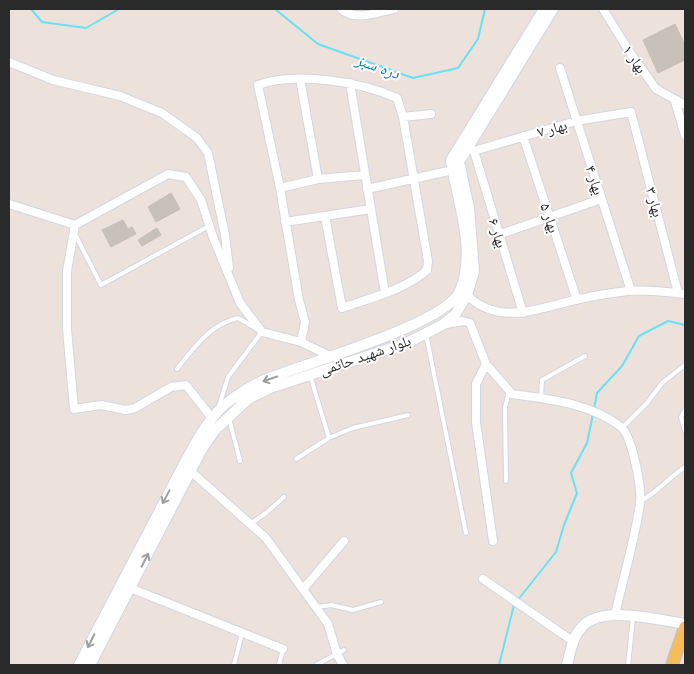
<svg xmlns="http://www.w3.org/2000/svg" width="694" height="674" font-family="'PT Sans','Noto Naskh Arabic',sans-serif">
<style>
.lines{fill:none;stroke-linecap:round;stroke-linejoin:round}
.stream{stroke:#68e1f4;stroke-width:2}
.building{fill:#c7c1b9;stroke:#c8beb4}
.lane-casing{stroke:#d0d6e3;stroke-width:6}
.street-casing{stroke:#d0d6e3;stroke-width:10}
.secondary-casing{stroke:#d0d6e3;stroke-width:12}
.primary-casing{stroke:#c3c3c3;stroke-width:14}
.lane{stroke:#fff;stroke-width:4}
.street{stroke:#fff;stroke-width:8}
.secondary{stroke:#fff;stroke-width:10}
.primary{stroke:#f7bc56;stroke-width:11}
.oneway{stroke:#9f9f9f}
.labels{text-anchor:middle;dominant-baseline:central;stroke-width:4;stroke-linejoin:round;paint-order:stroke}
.street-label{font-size:15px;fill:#2a2a2a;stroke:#fff}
.water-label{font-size:16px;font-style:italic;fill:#077fa0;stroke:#fff}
</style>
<rect width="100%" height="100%" fill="#ede2db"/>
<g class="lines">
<path class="stream" d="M31 9 42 22 86 28 119 9
M275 9 318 44 413 78 458 68 478 39 485 9
M594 409 597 393 622 366 639 336 668 321 685 325
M517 601 556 552 564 525 577 493 571 473 587 443 593 414
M499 665 514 605"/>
</g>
<path class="building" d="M675 24 685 45V60L658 73 643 40Z
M171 193 180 209 156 222 148 207Z
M123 220 128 229 132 227 136 234 111 247 102 230Z
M157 228 161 235 142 246 138 240Z"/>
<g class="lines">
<defs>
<path id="lane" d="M75 234 101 285 209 226
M426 334 466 533
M177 369C194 348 210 324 238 318L257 329
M310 375 329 438
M541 398 542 380 585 356
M219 406 228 377 261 333
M685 410 681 417 685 431
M229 418 240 461
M622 428 647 403 662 383 685 365
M296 459 329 438 353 428 408 415
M506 481 505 407 509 391
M641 501C657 492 670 477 685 467
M250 524 266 513 284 497
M317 607 331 605 353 610 381 602
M234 665 242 633
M279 665 283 649
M316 665 344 650
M628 665 633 618"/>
<path id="street" d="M341 9C355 22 377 12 394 9
M603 9 629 51 656 89 685 105
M9 62 53 80 120 96 162 113 197 138 208 153 225 235 229 268
M560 68 631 291
M300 79 318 179
M350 83 385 293
M675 101 685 135
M523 136 577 300
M474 151 576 121 631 112 678 293
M474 151 523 313
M280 188 318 179 364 175
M367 189 453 170
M9 204 75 225 168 174 186 177 201 200 213 237 240 303 262 332 301 342 332 357
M325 216 342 308C370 298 405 290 427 270L428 261 403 117
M285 222 371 209
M75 225 67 271V329L74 409 101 405 126 410 135 408 171 387 186 385 212 418
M498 235 601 199
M467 295C498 326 538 309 575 300 592 296 610 293 628 291 646 289 667 292 685 294
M446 324 463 321 470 323 486 364 512 394C548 399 591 403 621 427 632 436 642 488 640 503 635 540 623 578 615 615
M301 342 305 322 299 300 280 188 258 85C296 71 361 82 397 98L403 117 431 114
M486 364 476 384V422L493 541
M187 468 266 538 328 624 337 654 343 665
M483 579 574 642
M130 588 283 649
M304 588 344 541"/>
<path id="secondary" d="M79 665 183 466C196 442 209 415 232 399 241 393 251 386 262 381 299 365 446 325 460 291 477 251 457 201 451 160L544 9
M90 665 202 449 215 430 248 399 270 388 407 343 442 325 455 315 467 295 474 271 469 208 459 162 553 9
M567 665C570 653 573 635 583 626 602 605 661 620 685 624"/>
<path id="primary" d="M672 665 685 627"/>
</defs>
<use href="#lane" class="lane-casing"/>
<use href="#street" class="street-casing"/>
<use href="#secondary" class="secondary-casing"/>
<use href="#primary" class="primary-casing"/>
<use href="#lane" class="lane"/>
<use href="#street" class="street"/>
<use href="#secondary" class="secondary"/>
<use href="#primary" class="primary"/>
</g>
<defs><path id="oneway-shaft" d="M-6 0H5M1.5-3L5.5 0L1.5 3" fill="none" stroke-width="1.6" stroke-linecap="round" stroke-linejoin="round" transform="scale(1.25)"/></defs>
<g class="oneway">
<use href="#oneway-shaft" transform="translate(270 379) rotate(161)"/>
<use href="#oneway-shaft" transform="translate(166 497) rotate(118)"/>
<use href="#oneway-shaft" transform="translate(145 560) rotate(-63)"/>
<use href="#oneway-shaft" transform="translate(91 641) rotate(117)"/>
</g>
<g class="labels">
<g class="street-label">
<text transform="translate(635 59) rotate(56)">بهار ۱</text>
<text transform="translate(552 128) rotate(-15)">بهار ۷</text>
<text transform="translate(595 180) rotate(73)">بهار ۴</text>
<text transform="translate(655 202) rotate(75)">بهار ۳</text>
<text transform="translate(550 218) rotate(72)">بهار ۵</text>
<text transform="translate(498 233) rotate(73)">بهار ۶</text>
<text transform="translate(365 355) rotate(-19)">بلوار شهید حاتمی</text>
</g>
<g class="water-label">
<text transform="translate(378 66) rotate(20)">دره سبز</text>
</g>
</g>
<rect width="694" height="674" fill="none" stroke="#2a2a2a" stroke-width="20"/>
</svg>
